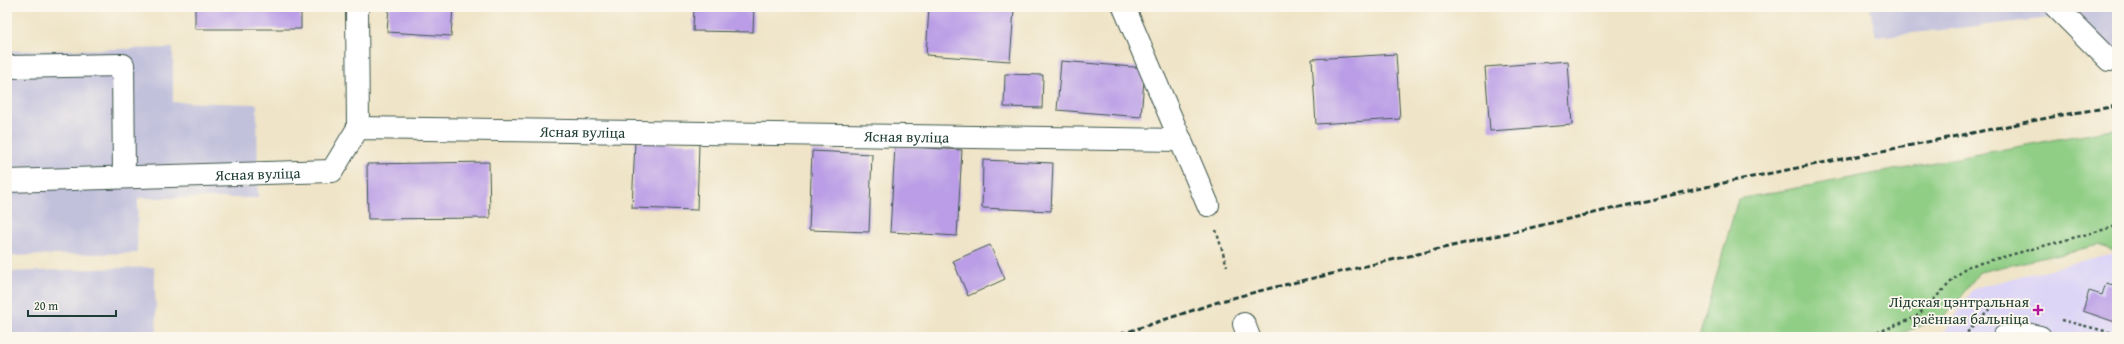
<svg xmlns="http://www.w3.org/2000/svg" width="2124" height="344" font-family="'Gentium Book Plus',serif">
<style>
.built{fill:#ddd5f6}
.industrial{fill:#c2c1dc}
.green{fill:#90ce85;stroke:#58865c}
.building{fill:#ba9de6}
.lines{fill:none;stroke-linecap:round;stroke-linejoin:round}
.minor-casing{stroke:#3e564a;stroke-width:24}
.path{stroke:#3e564a;stroke-width:2.5;stroke-dasharray:3 3;stroke-linecap:butt}
.minor{stroke:#fff;stroke-width:22}
.rail{stroke:#1f3d34;stroke-width:3;stroke-dasharray:6 3;stroke-linecap:butt}
.poi-dot{fill:#b5179e;stroke:#fbf7ec;stroke-width:1.5}
.labels{text-anchor:middle;dominant-baseline:central;stroke-width:3.5;stroke-linejoin:round;paint-order:stroke}
.street-label{font-size:15px;fill:#1f3d34;stroke:#fbf7ec}
.poi-label{font-size:15px;fill:#1f3d34;stroke:#fbf7ec;text-anchor:end}
</style>
<rect width="100%" height="100%" fill="#fbf7ec"/>
<filter id="ink" filterUnits="userSpaceOnUse"><feTurbulence type="fractalNoise" baseFrequency=".025" numOctaves="2"/><feDisplacementMap in="SourceGraphic" scale="8" xChannelSelector="R" yChannelSelector="G"/><feConvolveMatrix kernelMatrix="1 2 1 2 8 2 1 2 1" color-interpolation-filters="sRGB"/></filter>
<filter id="wash" filterUnits="userSpaceOnUse"><feTurbulence type="fractalNoise" baseFrequency=".012" numOctaves="4" result="noise"/><feDisplacementMap in="SourceGraphic" scale="16" xChannelSelector="R" yChannelSelector="G"/><feGaussianBlur stdDeviation="0.9" result="paint"/><feColorMatrix in="noise" values="0 0 0 0 0 0 0 0 0 0 0 0 0 0 0 0 0 1.4 0 .05"/><feComposite in="paint" operator="in"/></filter>
<g filter="url(#wash)">
<rect width="100%" height="100%" fill="#efe4c7"/>
<path class="built" d="M2117 252V337H1929L1945 331 1974 288Z"/>
<path class="industrial" d="M1870 7H2117V70L2051 18 1876 37Z
M173 48V102L257 104 258 198H138L137 253 7 256V51Z
M154 267 157 337H7V272Z"/>
<path class="green" d="M2117 128V252L2099 245 1980 272 1944 317 1892 337H1699L1738 199Z"/>
<g id="blocks">
<path class="building" d="M195 7H301V29H195Z
M389 7H453L451 36 387 32Z
M694 7H754L753 32 693 31Z
M929 7H974L1014 10 1010 61 926 55Z
M1396 54 1400 119 1316 124 1312 59Z
M1061 61 1145 68 1141 117 1057 110Z
M1568 61 1572 125 1490 131 1485 67Z
M1005 74 1043 75 1042 108 1004 107Z
M635 141 699 144 697 210 632 208Z
M895 146 962 150 957 236 890 232Z
M812 151 872 154 869 232 809 230Z
M983 160 1053 163 1051 211 982 208Z
M489 162 490 218 368 219 367 164Z
M990 245 1005 279 968 296 953 261Z
M2106 283 2117 286 2115 322 2083 311 2089 291 2102 295Z"/>
</g>
</g>
<g filter="url(#ink)">
<use href="#blocks" fill-opacity="0" stroke="#3e564a" stroke-width="1"/>
<g class="lines">
<defs>
<g id="minor">
<path d="M357 7 358 128"/>
<path d="M1124 7 1208 205"/>
<path d="M2056 7 2109 60 2117 59"/>
<path d="M7 67 123 65 124 177"/>
<path id="s1" d="M7 181 332 171 358 128 1181 140"/>
<path d="M1244 324 1249 337"/>
<path d="M2004 337 2026 334 2040 337"/>
</g>
</defs>
<use href="#minor" class="minor-casing"/>
<path class="path" d="M1216 230 1227 266
M2061 320 2117 334
M1866 337 1916 317 1966 267 2117 226
M1963 337 1995 303 2013 308"/>
<use href="#minor" class="minor"/>
<path class="rail" d="M1112 337 1221 301 1271 288 1732 181 2062 115 2117 106"/>
</g>
</g>
<path class="poi-dot" d="M2036 304h4v4h4v4h-4v4h-4v-4h-4v-4h4z"/>
<g class="labels">
<g class="street-label">
<text stroke="none"><textPath href="#s1" startOffset="600">Ясная вуліца</textPath></text>
<text stroke="none"><textPath href="#s1" startOffset="924">Ясная вуліца</textPath></text>
<text stroke="none"><textPath href="#s1" startOffset="251">Ясная вуліца</textPath></text>
</g>
<g class="poi-label">
<text x="2029" y="301">Лідская цэнтральная<tspan x="2029" dy="17">раённая бальніца</tspan></text>
</g>
</g>
<rect width="2124" height="344" fill="none" stroke="#fbf7ec" stroke-width="24"/>
<path d="M28 310v6h88v-6" fill="none" stroke="#1f3d34" stroke-width="2"/>
<text x="34" y="310" font-size="12" fill="#1f3d34" stroke="#fbf7ec" stroke-width="3" paint-order="stroke">20 m</text>
</svg>
